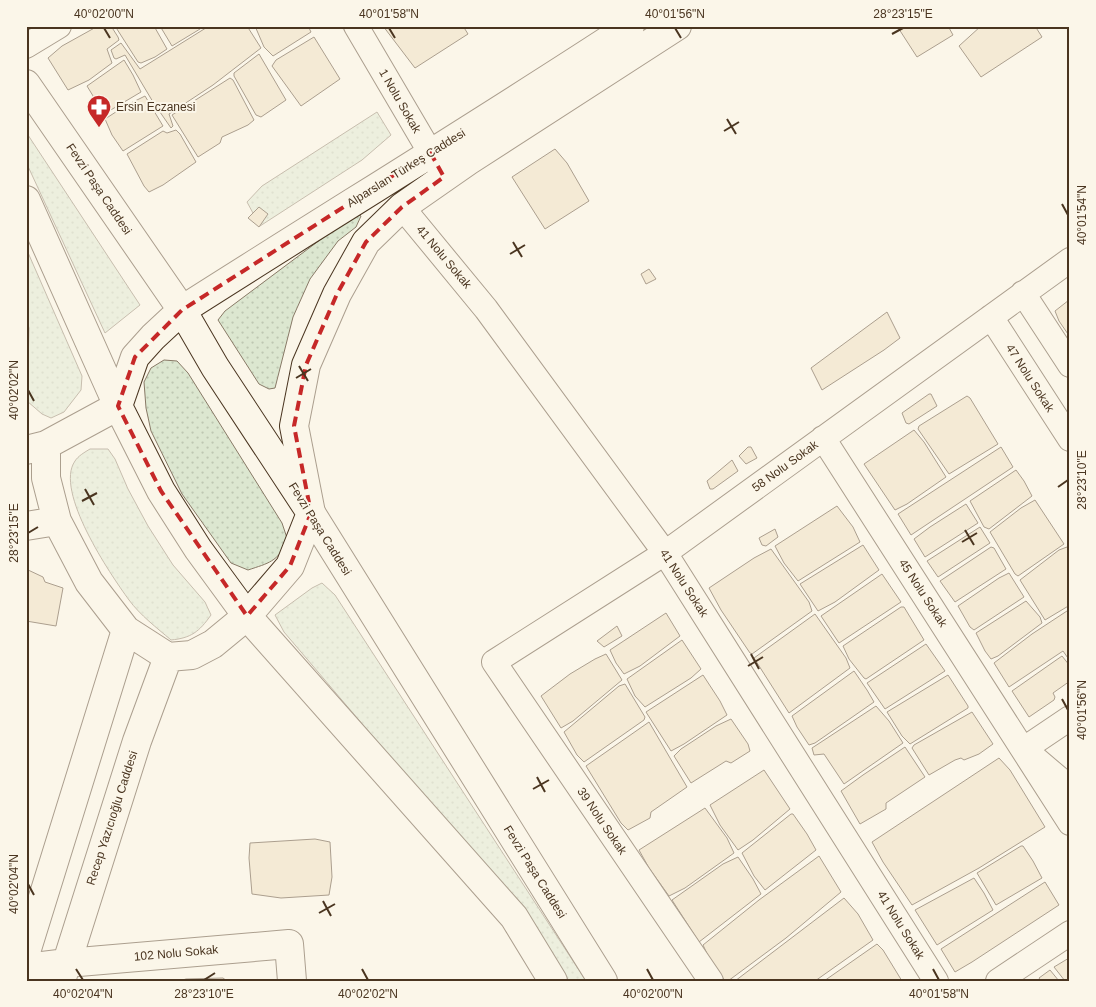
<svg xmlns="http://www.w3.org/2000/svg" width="1096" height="1007" font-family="Helvetica,sans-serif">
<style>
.grass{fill:url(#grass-dots);stroke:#887966}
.building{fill:#ecdcbc;stroke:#4a3520}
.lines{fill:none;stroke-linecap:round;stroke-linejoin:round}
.minor-casing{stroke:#4a3520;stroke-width:26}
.tertiary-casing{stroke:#4a3520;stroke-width:30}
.primary-casing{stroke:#4a3520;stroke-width:30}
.minor{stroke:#fbf6e9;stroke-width:24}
.tertiary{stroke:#fbf6e9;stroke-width:28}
.primary{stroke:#fbf6e9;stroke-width:28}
.marked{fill:none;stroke:#c62828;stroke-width:4;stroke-dasharray:10 6;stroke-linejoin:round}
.ticks{fill:none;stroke:#4a3520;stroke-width:2}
.labels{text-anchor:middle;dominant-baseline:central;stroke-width:4;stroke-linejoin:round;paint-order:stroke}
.street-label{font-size:12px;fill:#4a3520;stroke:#fbf6e9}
.poi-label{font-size:12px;fill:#4a3520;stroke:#fbf6e9;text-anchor:start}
.neatline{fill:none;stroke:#4a3520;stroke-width:2}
.ticks-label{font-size:12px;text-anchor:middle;fill:#4a3520}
</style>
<defs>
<pattern id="grass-dots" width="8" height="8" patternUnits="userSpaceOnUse" patternTransform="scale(1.25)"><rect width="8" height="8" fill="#dce7d0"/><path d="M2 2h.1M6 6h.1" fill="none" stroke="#bec7b2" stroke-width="1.8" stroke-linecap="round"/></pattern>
</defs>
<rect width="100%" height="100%" fill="#fbf6e9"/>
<path class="grass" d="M377 112 391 135 362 160 260 226 247 202 262 186Z
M26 132 140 305 105 333 26 162Z
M356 213 361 216 356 227 338 241 310 279 293 317 275 388 269 389 259 384 218 320 225 311Z
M26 248 82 376 81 390 64 412 51 418 42 414 27 401 29 328 26 318Z
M164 360 177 361 188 373 282 523 288 541C277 562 269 563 248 570L231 563 182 494 151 431 146 408 144 382 151 368Z
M90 449H108L115 459 128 489 148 526 173 565 205 602 211 615C199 632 191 638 171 640 157 628 140 615 129 600 110 574 54 491 75 461 78 456 85 452 90 449Z
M322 583 335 595 586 981H569L523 913 284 632 275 615 312 588Z"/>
<path class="building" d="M98 26H111L118 37 119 40 107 49 112 63 89 80 68 90 48 58 62 46Z
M115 26H154L167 49 155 57 141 63 138 62Z
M160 26H198L200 29 172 46Z
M209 26H247L261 48 213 85 169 114 173 126 171 128 153 102 125 55 116 59 114 58 111 50 121 43 140 69Z
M255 26H308L311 32 273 56 264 47Z
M383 26H463L468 34 415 68Z
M897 26H948L953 35 917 57Z
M981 26H1035L1042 37 981 77 959 46Z
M314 37 340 79 301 106 272 66 276 60Z
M259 54 286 100 261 117 256 115 234 76V73Z
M124 60 133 75 141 92 104 114 87 86Z
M230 78 233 80 254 120 248 125 222 137 220 143 198 157 172 115Z
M145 96 163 126 123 151 112 135 105 119 125 106Z
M176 130 180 134 196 162 163 185 149 192 144 186 127 154 163 131 167 133Z
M555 149 567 163 589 201 545 229 512 177Z
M259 207 268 214 259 227 248 218Z
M649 269 656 279 646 284 641 274Z
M1069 300H1070V337L1059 321 1055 311Z
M887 312 900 338 884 350 822 390 811 368Z
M929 394H931L937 406 909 424 906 423 902 413Z
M967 396 970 398 998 444 949 474 918 429 919 426Z
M914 430 924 442 946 477 907 504 895 510 864 464Z
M748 447H751L757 458 746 464 739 456Z
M1001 447 1013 467 911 535 898 514Z
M732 460 738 471 713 489H710L707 481Z
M1016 470 1024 481 1032 496 989 529 984 527 970 501Z
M1035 500 1064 544 1018 576 1015 574 990 532 1021 508Z
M966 504 978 523 925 557 914 539 930 527Z
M837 506 853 527 860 542 798 581 784 563 775 546Z
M980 527 990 543 938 577 927 561Z
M775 529 778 537 766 546 762 545 759 538Z
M863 545 879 570 835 602 818 611 800 584Z
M991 547 994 548 1006 569 955 602 940 581Z
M1067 547 1070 552V605L1045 620 1020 580 1059 550Z
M771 549 809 602 812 611 752 654 750 653 721 610 709 588 754 558Z
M26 569 43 577 45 582 63 588 56 626 26 621Z
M1009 573 1024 597 974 630 970 627 958 606 999 578Z
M882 574 901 602 839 643 821 616Z
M1026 601 1040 617 1042 623 998 656 991 659 985 651 976 633Z
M901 607H904L924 640 866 679 864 678 849 659 843 646Z
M1070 609V661L1063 651 1009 687 994 663 1032 634Z
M666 613 680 636 640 666 624 674 616 663 610 650Z
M815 614 846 658 850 668 789 713 754 658Z
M617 626 622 636 604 647 597 641Z
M682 640 701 669 691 678 645 707 635 696 627 679Z
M926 644 945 671 885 709 867 683Z
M606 654 622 680 573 721 561 728 541 696 570 674 595 659Z
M1062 656 1070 666V681L1053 693 1055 697 1054 700 1029 717 1012 691Z
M854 671 867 690 874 702 815 743 809 745 797 727 792 716Z
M703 675 720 701 727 715 684 744 671 751 646 712Z
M948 675 968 706V708L910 744 902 736 887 712Z
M625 684 645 717 644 720 584 762 577 755 564 732 619 686Z
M876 706 889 721 903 743 844 784 824 754 814 755 812 748Z
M972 712 993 744 979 754 964 760 961 758 955 760 929 775 912 748 914 745Z
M731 719 748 744 750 751 731 763 726 761 691 783 674 756 681 749 716 726Z
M649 722 687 787 651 812 650 818 628 830 621 823 586 766Z
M905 747 925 777 886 803V809L860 824 841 791 863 775Z
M999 758 1010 770 1045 827 979 868 912 905 883 862 872 842Z
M764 770 790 809 753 840 738 850 720 825 710 805Z
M705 808 727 838 734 853 685 888 669 896 649 868 639 850Z
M791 814H793L807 834 816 850 765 890 754 876 742 853Z
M315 839 330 842 332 877 329 895 281 898 252 894 249 858 250 843Z
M1021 846H1023L1033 861 1042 878 996 905 977 873Z
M819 856 841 892 786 938 728 981H725L710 960 703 945 759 900Z
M738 857 753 879 761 894 699 942 672 900 723 864Z
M974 878 984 893 993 910 937 945 915 910Z
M1045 882 1059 905 972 962 955 972 941 949Z
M844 898 858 914 873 940 815 981H735Z
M877 944 883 950 902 981H824Z
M1069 958 1070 981H1065L1054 967Z
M1050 970 1059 981H1041L1039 978Z
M223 978 227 981H179L186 979Z"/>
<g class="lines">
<defs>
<path id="minor" d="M356 26 440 169
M26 46 59 26
M402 207 486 309 665 553 936 981
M1023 293 1070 365
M991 317 1070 439
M823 438 1070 823
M1070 718 1024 749 1070 788
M711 981 494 662 665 553 1070 260
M998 981 1070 933"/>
<path id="tertiary" d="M182 310C331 215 482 123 630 26
M46 445V478L57 521 89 582 126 630 168 657 192 655 213 644 247 616
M26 450 46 445 118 406
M311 513 294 426 306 365 337 294 366 242 402 207 468 161 677 26
M26 526 57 521
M26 952 126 630
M26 968 67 963 289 944 292 981
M61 981 137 741 168 657"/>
<path id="primary" d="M26 84 182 310 215 367 311 513 603 981
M26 200 118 406 161 491 198 549 247 616 514 917 553 981
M118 406 135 357 153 337 182 310
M247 616 290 566 311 513"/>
</defs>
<use href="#minor" class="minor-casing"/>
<use href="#tertiary" class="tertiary-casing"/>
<use href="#primary" class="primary-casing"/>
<use href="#minor" class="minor"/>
<use href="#tertiary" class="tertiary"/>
<use href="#primary" class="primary"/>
</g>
<path d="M0 0H1096V1007H0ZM430 152 444 177 402 207 366 242 337 294 306 365 294 426 311 513 290 566 247 616 161 491 118 406 135 357 182 310Z" fill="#fbf6e9" fill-opacity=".55" fill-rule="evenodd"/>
<path class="marked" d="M430 152 444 177 402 207 366 242 337 294 306 365 294 426 311 513 290 566 247 616 161 491 118 406 135 357 182 310Z"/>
<path class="ticks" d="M104 28 110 38M389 28 395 38M675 28 681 38M892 34 903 28M727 119 736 134M724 131 739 122M1062 204 1068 215M513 242 522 257M510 254 525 245M299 366 308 381M296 378 311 369M28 390 34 401M1058 487 1068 480M85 489 94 505M82 501 97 493M965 530 974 545M28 533 38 527M962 542 977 533M751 654 759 669M748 666 763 657M1062 699 1068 710M537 777 545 792M533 789 549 780M28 884 34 895M323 901 331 916M319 913 335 904M76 969 83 980M362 969 368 980M647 969 653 980M933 969 939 980M204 980 215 973"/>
<defs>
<symbol id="pharmacy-pin" viewBox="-11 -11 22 30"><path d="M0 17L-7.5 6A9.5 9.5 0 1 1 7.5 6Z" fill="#c62828" stroke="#fbf6e9"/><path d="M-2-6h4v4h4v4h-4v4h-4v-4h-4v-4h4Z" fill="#fff"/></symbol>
</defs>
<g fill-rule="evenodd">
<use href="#pharmacy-pin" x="85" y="93" width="28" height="38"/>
</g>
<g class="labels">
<g class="street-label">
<text transform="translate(400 101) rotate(60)">1 Nolu Sokak</text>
<text transform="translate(406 168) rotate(-32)">Alparslan Türkeş Caddesi</text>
<text transform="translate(99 189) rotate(56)">Fevzi Paşa Caddesi</text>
<text transform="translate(444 257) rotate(50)">41 Nolu Sokak</text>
<text transform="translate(1030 378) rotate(57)">47 Nolu Sokak</text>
<text transform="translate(785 466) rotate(-36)">58 Nolu Sokak</text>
<text transform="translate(320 529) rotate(58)">Fevzi Paşa Caddesi</text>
<text transform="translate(684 583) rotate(57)">41 Nolu Sokak</text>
<text transform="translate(923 593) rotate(57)">45 Nolu Sokak</text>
<text transform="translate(112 818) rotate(-72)">Recep Yazıcıoğlu Caddesi</text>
<text transform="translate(602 821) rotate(56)">39 Nolu Sokak</text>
<text transform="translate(535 872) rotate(58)">Fevzi Paşa Caddesi</text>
<text transform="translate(901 925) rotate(58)">41 Nolu Sokak</text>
<text transform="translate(176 953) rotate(-5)">102 Nolu Sokak</text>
</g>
<g class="poi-label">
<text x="116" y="107">Ersin Eczanesi</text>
</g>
</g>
<rect width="1096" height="1007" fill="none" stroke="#fbf6e9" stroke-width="55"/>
<rect x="28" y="28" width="1040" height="952" class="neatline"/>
<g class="ticks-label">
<text x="104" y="18">40°02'00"N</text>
<text x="389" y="18">40°01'58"N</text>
<text x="675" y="18">40°01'56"N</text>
<text x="903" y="18">28°23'15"E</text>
<text transform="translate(1082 215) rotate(-90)" y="4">40°01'54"N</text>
<text transform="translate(14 390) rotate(-90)" y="4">40°02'02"N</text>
<text transform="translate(1082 480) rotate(-90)" y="4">28°23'10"E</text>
<text transform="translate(14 533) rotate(-90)" y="4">28°23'15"E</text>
<text transform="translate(1082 710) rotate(-90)" y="4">40°01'56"N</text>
<text transform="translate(14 884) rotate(-90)" y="4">40°02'04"N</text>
<text x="83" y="998">40°02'04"N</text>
<text x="204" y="998">28°23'10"E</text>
<text x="368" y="998">40°02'02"N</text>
<text x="653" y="998">40°02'00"N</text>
<text x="939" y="998">40°01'58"N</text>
</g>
</svg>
